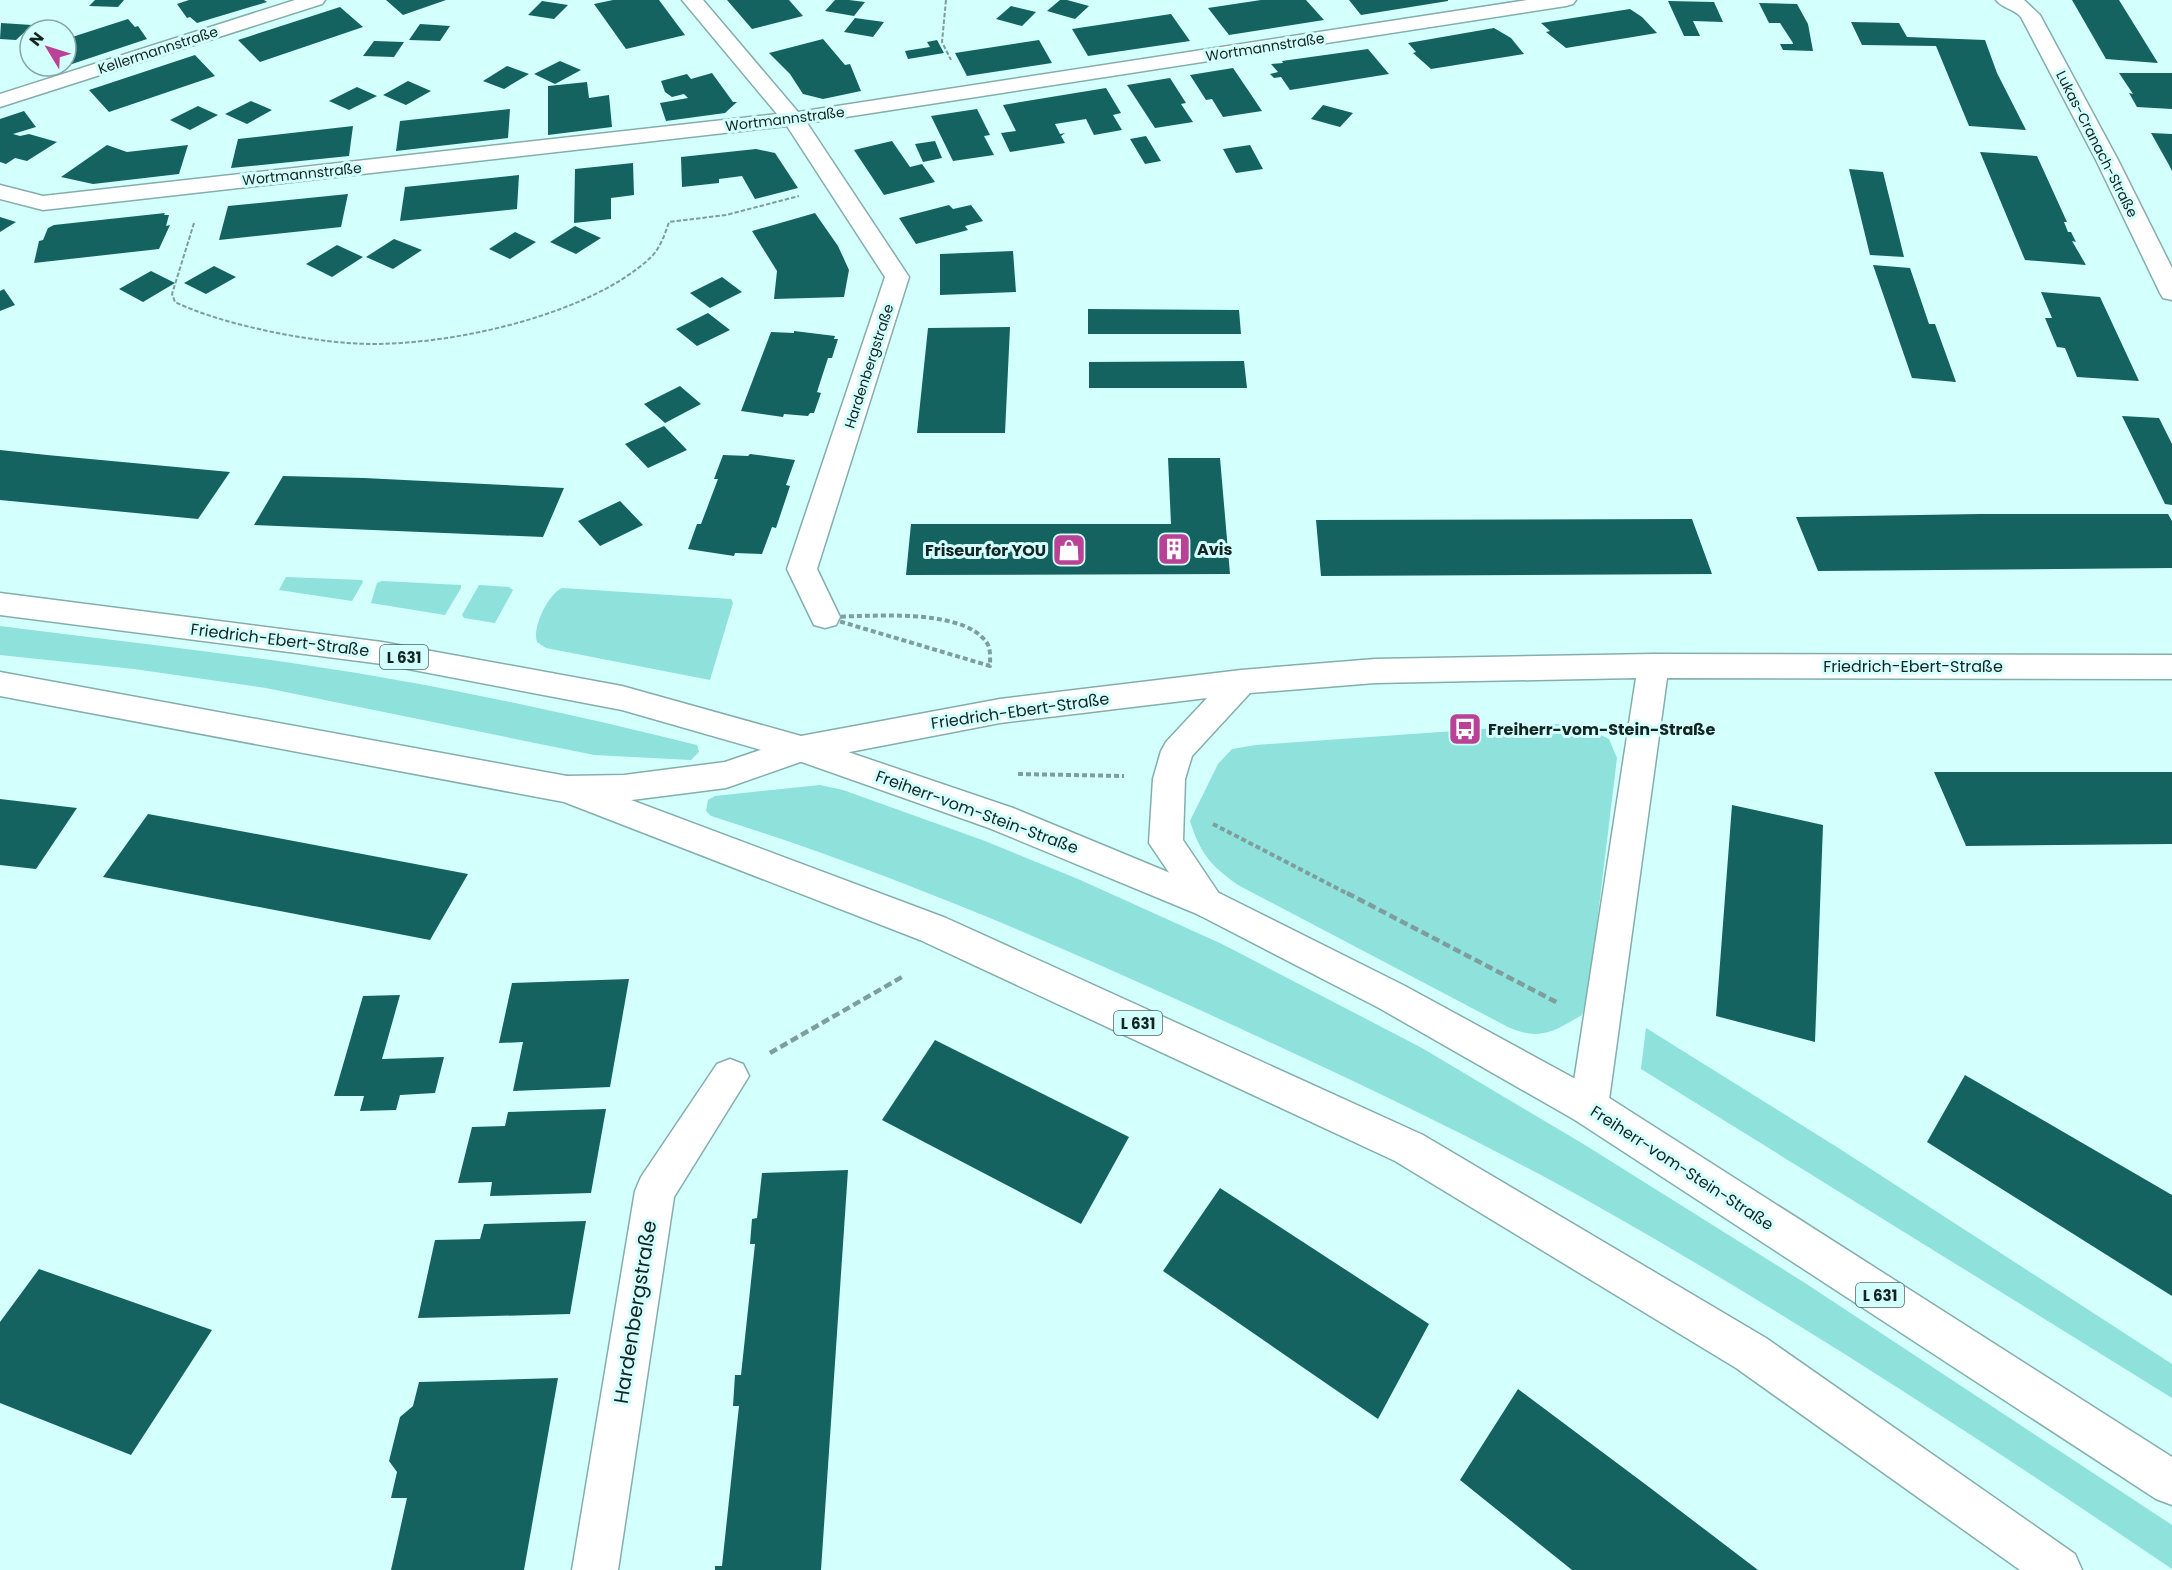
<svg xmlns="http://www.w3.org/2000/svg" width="2172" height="1570" font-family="Poppins,sans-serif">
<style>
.green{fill:#8fe1dc}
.building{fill:#146360}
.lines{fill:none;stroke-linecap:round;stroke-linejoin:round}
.minor-casing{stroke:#84aeac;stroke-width:3}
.primary-casing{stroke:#84aeac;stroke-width:3}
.path-far2{stroke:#7e9e9c;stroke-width:2;stroke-dasharray:4.5 2;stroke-linecap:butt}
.path-far1{stroke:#7e9e9c;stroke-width:4;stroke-dasharray:5 3;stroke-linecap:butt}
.path{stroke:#7e9e9c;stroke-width:4.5;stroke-dasharray:8 4;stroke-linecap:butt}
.minor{fill:#fff;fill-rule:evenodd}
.primary{fill:#fff;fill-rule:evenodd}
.labels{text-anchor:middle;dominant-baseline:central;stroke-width:6;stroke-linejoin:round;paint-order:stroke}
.far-street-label{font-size:14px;fill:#132423;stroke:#d3fffc}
.shield{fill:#d3fffc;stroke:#4d6664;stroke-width:1.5}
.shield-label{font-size:15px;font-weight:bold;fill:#132423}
.poi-label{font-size:16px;font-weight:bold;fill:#132423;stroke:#d3fffc;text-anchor:start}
.street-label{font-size:16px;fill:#132423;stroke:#d3fffc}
.near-street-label{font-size:20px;fill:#132423;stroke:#d3fffc}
</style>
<rect width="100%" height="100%" fill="#d3fffc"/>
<path class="green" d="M286 577 362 580 363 582 352 601 279 590Z
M382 581 461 585V588L445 615 371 603 377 583Z
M479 585 509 587 513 590 495 623 464 618 462 615Z
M562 588 731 599 733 603 710 680 546 648 537 642C532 628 548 594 562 588Z
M0 626C130 643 262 656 391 679 494 697 595 720 697 745L699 752 691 760 594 755 266 688 134 669 0 655Z
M1553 724 1580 725 1609 739 1617 758 1589 989 1582 1015C1553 1032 1540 1041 1508 1027L1238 885C1211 866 1200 853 1190 821L1218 764 1232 749 1256 745Z
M820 785 843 790 985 841 1078 879 1222 944 1422 1048 1585 1145 1805 1283 2172 1525V1569C1980 1439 1786 1312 1583 1198 1455 1127 1322 1066 1189 1005 1031 933 877 868 711 816L706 811 708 800 715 796Z
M1646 1028 1840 1149 2172 1364V1398L1641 1069Z"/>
<path class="building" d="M95 0H124L118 7 89 6Z
M189 0H264L267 2 197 23 190 17 187 18 177 4Z
M386 0H446L403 15Z
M613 0H659L685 35 626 49 594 4Z
M727 0H789L803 16 752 29Z
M835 0H849L865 2 854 16 825 11Z
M1060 0H1067L1089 6 1075 19 1047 11Z
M1261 0H1306L1324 20 1229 35 1208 8Z
M1349 0H1448V1L1361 15Z
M2072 0H2119L2158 63 2106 59Z
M542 1 568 5 554 19 528 15Z
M1668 1 1714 2 1723 22 1693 21 1700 36H1684Z
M1759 3 1797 4 1808 24 1813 51 1783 50 1780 44H1793V43L1780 23H1769Z
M1011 6 1036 12 1022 26 996 19Z
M340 7 363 27 260 62 238 40Z
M1630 9 1642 17 1657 33 1566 48 1546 32 1550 31 1541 23Z
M1171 14 1190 41 1088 56 1072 29Z
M855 18 884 22 873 37 844 32Z
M128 19 135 27 138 26 147 39 66 66V39Z
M1851 22 1899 23 1907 37 1985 40 1997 73 2026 130 1969 126 1936 46 1862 45Z
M1 23 32 25 16 40 0 39Z
M420 24 450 26 440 41 409 40Z
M1494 28 1511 38 1524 54 1431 69 1413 53 1416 52 1408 43Z
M823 39 845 65 850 64 861 91 823 99 803 94 790 74 769 53Z
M937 40 944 53 908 59 905 51 930 47 927 42Z
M1039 40 1052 63 967 76 955 53Z
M374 41 404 42 394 57 363 56Z
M1368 49 1389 74 1290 90 1281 77 1274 78 1270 74 1278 72 1271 64 1283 63 1282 61Z
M195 55 215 76 109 112 89 90Z
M560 61 581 70 555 84 534 74Z
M37 66H65L42 72Z
M507 66 529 74 504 89 483 81Z
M1233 68 1250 93 1262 111 1223 117 1212 99 1206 100 1190 75Z
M712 73 733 102H737L725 113 666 121 660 103 688 98 684 94 672 97 665 92 661 81 687 74 691 79Z
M2119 73H2172V109L2137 107 2129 93 2133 94Z
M1170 78 1186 103 1181 104 1193 122 1155 128 1127 85Z
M408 81 431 91 406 105 383 95Z
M587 82 589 98 609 95 612 127 548 135V86Z
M357 87 377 96 349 110 329 101Z
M1106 88 1121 113 1113 115 1122 130 1094 135 1086 119 1055 124 1060 134 1065 133 1061 136 1065 143 1010 152 1001 133 1016 131 1003 105Z
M251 101 272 110 247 124 225 114Z
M1323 105 1353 113 1340 127 1311 119Z
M198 106 218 115 190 130 170 120Z
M510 109 508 138 396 151 400 121Z
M977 109 990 135 984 136 994 155 953 161 931 116Z
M24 111 36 127 13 134 20 136 29 134 57 142 27 161 15 158 6 164 0 162V119Z
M353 126 349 156 231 168 238 139Z
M2151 133 2172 134V171L2169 165Z
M1146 136 1161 161 1145 164 1130 139Z
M892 141 910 167 922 164 935 182 884 195 854 150Z
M935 141 942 158 923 162 915 144Z
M107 145 127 152 188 145 179 174 93 184 61 177Z
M1250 145 1263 169 1236 173 1223 149Z
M756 149 775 153 798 188 755 199 742 176 719 179V183L682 187 681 157Z
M1980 152 2037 156 2067 222H2064L2068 232H2071L2076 242 2072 241 2086 265 2025 260Z
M633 163 634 195 611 198V219L574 223 575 169Z
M1849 169 1883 172 1904 257 1870 255Z
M519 175 517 209 400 221 405 187Z
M348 194 341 227 219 240 228 206Z
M949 205 953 209 971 205 983 221 965 226 968 230 916 244 899 218Z
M165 213 164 215H169L166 226 170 225 159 249 34 263 39 241 43 240 48 228 54 225Z
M815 213 838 246 849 270 844 297 774 299 777 271 752 231Z
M0 217 16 222 0 232Z
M575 226 601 238 576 254 550 242Z
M515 232 536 242 510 259 489 249Z
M394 239 422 250 393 269 366 257Z
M337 245 363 257 332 277 306 264Z
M1013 251 1016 292 940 295V254Z
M1873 265 1910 268 1929 324H1935L1956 382 1912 378Z
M214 266 236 277 206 294 184 283Z
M151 271 175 283 143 302 119 289Z
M722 277 742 292 710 308 690 293Z
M4 289 15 305 0 311V291Z
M2041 292 2100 297 2139 381 2077 377 2065 348 2057 347 2045 318H2052Z
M1088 309 1239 310 1241 334H1088Z
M708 313 730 330 697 346 676 329Z
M1010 327 1005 433H917L928 328Z
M794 331 835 336 834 339H838L832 358H828L817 392 821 393 814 413H810L808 416 784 414 783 417 741 411 771 332 794 333Z
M1244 361 1247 388H1089V362Z
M680 386 701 404 665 423 644 404Z
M2122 416 2159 418 2172 444V505L2165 504Z
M664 426 687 450 648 468 625 444Z
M0 450 47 455 230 472 198 519 0 500Z
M750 454 795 460 786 485 790 486 776 528 772 527 762 554 735 553 734 556 688 549 697 524H701L718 479H714L723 455 748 456Z
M1168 458H1220L1230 574 906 575 911 524H1171Z
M283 476 364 478 564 488 543 537 254 525Z
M620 501 643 525 600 546 578 521Z
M1980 514H2168L2172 521V568L1818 571 1796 517Z
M1692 519 1712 574 1321 576 1316 520Z
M1934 772H2172V844L1966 846Z
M0 799 77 808 36 869 0 865Z
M1732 805 1823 825 1815 1042 1716 1016Z
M148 814 251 833 468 874 430 940 103 877Z
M629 979 610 1087 513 1091 523 1042 499 1043 512 983Z
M400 995 382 1059 444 1057 435 1093 400 1095 396 1110 360 1111 364 1096H334L363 996Z
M935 1040 1129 1137 1081 1224 882 1120Z
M1965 1075 2172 1195V1296L1927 1142Z
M606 1109 591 1193 490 1196 492 1182 458 1183 472 1127 505 1126 508 1112Z
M848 1170 821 1570H715V1566H722L739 1406H733L735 1375H741L755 1244H750L752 1219 757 1218 762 1173Z
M1220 1188 1429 1324 1378 1419 1163 1271Z
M586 1221 570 1314 418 1318 435 1240 480 1239 484 1224Z
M39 1269 212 1330 131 1455 0 1403V1322Z
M558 1378 524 1570H391L407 1498H391L397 1472 389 1461 400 1417 413 1406 419 1382Z
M1518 1389 1649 1487 1758 1570H1572L1460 1480Z"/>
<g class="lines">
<defs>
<path id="minor" d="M295 0H325L322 4 0 107V94Z
M682 0H703L798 112 1527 0H1576L1573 4 1566 6 807 123 909 277 817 569 840 617 836 625 825 628 814 625 787 569 885 277 787 126 43 210 0 199V185L43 196 777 114Z
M1996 0H2024L2040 15 2118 160 2172 268V300L2163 298 2160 293 2096 160 2021 17C2014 9 2002 8 1996 0Z
M1653 654 2172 655V679L1667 678 1608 1107 1603 1120 1589 1125 1575 1120 1570 1107 1636 678 1375 683 1250 693 1192 756 1185 779 1183 840 1226 904 1221 914 1209 919 1197 914 1149 843 1153 779 1161 751 1166 742 1207 698 1000 723 803 761 726 788 624 801 567 802 555 798 550 789 555 780 567 776 624 775 725 762 801 736 1000 699 1241 670 1375 659Z
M730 1059 743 1064 749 1076 674 1197 618 1570H572L635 1191 641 1177 717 1064Z"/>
<path id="primary" d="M0 593 382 642 622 686 801 736 1013 808 1221 894 1405 986 1603 1094 2172 1457V1505L2156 1499 1575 1120 1379 1008 1197 914 989 828 796 760 622 710 382 664 0 615Z
M0 672 567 776 946 918 1423 1135 1766 1338 2075 1554 2082 1570H2020L1736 1368 1395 1161 920 940 564 802 0 696Z"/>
</defs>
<use href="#minor" class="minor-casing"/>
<use href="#primary" class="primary-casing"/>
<path class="path-far2" d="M946 0 942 42 951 60
M194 223 172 294 175 302C221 324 297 339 348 343 434 350 586 318 650 258 660 249 665 234 669 222L726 215 799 196"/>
<path class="path-far1" d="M825 617C865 617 962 606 987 643 991 649 990 659 990 666Z
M1018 774 1124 776
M1213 824 1350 895"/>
<path class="path" d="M1347 893 1558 1003
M770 1053 902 977"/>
<use href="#minor" class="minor"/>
<use href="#primary" class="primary"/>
</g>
<defs>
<symbol id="building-square" viewBox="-11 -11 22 22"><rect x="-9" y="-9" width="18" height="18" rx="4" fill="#b94196" stroke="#d3fffc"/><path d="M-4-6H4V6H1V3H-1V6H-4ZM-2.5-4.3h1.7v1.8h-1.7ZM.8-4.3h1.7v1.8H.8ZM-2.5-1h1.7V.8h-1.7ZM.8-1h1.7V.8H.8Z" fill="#fff"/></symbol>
<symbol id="shop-square" viewBox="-11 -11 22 22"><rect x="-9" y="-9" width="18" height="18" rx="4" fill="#b94196" stroke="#d3fffc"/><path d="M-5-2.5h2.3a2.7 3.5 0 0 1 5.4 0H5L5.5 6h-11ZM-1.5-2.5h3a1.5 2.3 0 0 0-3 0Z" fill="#fff"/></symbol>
<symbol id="bus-square" viewBox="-11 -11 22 22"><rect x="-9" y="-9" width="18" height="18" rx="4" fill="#b94196" stroke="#d3fffc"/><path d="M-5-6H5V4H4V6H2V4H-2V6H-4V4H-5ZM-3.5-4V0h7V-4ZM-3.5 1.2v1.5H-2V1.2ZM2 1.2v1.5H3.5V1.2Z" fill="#fff"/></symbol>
</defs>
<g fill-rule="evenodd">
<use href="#building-square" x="1155" y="530" width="38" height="38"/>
<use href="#shop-square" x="1050" y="531" width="38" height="38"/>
<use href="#bus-square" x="1446" y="710" width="38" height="38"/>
</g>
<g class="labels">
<g class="far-street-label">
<text transform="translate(1265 47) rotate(-9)">Wortmannstraße</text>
<text transform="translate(158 50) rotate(-18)">Kellermannstraße</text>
<text transform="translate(785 119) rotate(-7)">Wortmannstraße</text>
<text transform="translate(2097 144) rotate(63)">Lukas-Cranach-Straße</text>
<text transform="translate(302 174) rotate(-6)">Wortmannstraße</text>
<text transform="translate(869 366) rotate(-72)">Hardenbergstraße</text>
</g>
<g class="shield">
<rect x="380" y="645" width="48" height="24" rx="4.5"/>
<rect x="1114" y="1011" width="48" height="24" rx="4.5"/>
<rect x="1856" y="1283" width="48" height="24" rx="4.5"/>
</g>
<g class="shield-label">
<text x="404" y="657">L 631</text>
<text x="1138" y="1023">L 631</text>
<text x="1880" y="1295">L 631</text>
</g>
<g class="poi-label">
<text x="1197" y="549">Avis</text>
<text x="1046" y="550" text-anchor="end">Friseur for YOU</text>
<text x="1488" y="729">Freiherr-vom-Stein-Straße</text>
</g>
<g class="street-label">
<text transform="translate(280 640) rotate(7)">Friedrich-Ebert-Straße</text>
<text x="1913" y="666">Friedrich-Ebert-Straße</text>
<text transform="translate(1020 711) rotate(-8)">Friedrich-Ebert-Straße</text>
<text transform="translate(977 812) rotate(20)">Freiherr-vom-Stein-Straße</text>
<text transform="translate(1682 1168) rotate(33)">Freiherr-vom-Stein-Straße</text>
</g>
<g class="near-street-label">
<text transform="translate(635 1312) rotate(-81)">Hardenbergstraße</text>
</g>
</g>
<g transform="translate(48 48) rotate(308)"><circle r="28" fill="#d3fffc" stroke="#86a7a5" stroke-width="1.5"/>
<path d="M0-4.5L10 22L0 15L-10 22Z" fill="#b94196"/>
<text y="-9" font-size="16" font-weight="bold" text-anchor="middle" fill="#132423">N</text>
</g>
</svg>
